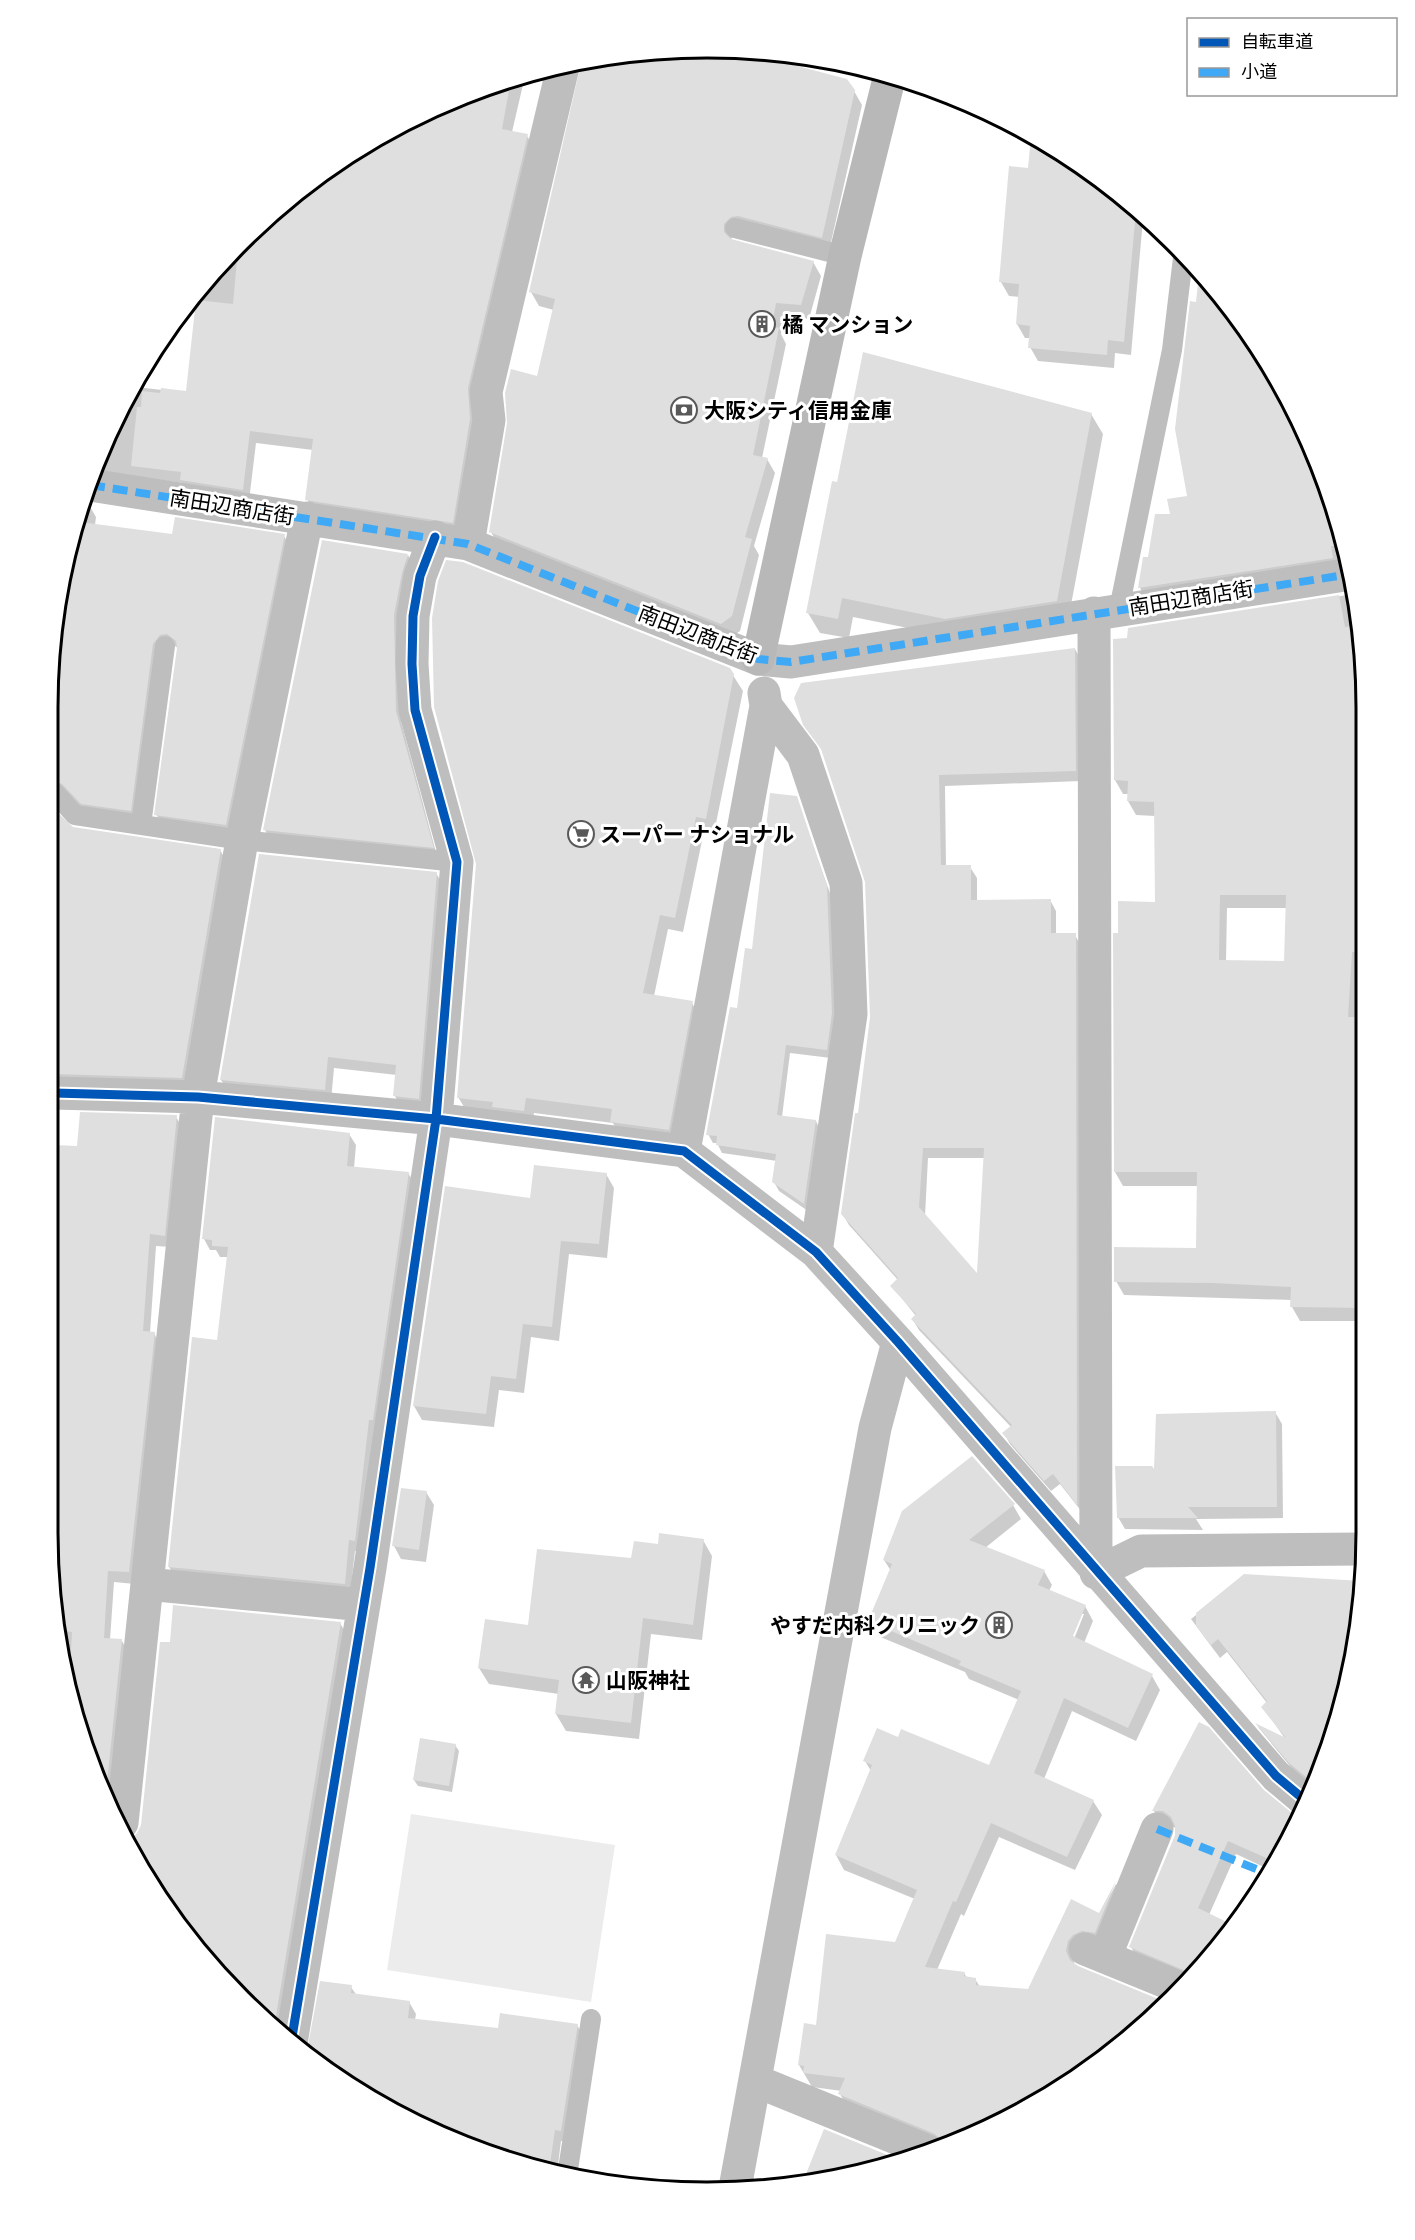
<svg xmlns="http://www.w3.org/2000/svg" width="1415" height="2240" font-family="'Space Grotesk','Noto Sans JP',sans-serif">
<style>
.green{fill:#ececec}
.shadow{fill:#0003;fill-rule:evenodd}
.building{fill:#dfdfdf;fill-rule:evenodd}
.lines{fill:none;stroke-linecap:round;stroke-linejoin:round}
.lane{stroke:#bebebe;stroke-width:20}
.street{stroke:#bebebe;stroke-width:33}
.secondary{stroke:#b8b8b8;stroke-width:33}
.quiet{stroke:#3fa9f5;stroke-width:8;stroke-dasharray:15 8;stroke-linecap:butt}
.cycleway-casing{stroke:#fff;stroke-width:13}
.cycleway{stroke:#0057b8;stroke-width:9}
.labels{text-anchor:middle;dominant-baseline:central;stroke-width:6;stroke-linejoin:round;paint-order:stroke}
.poi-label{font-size:21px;font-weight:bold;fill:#000;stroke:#fff;text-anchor:start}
.street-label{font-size:21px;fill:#000;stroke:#fff}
.rim{fill:none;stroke:#000;stroke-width:3}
</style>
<rect width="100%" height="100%" fill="#fff"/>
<path class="green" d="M411 1814 615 1845 591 2002 387 1970Z"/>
<path class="shadow" d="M751 49 768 52 766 60 854 91 862 105 829 251 735 233 730 241 813 262 821 276 809 319 784 317 781 334 786 344 762 458 767 459 775 473 754 546 759 555 740 631 730 638 499 546 491 532 538 378 554 310 539 306 531 292 583 63 622 54Z
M525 76 512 132 527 136 534 147 476 432 459 534 313 511 307 499 313 450 256 443 249 501 189 492 183 483 102 472 92 479 98 455 137 387 187 393 198 291 273 211 378 136 496 83Z
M1033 137 1109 184 1143 219 1131 355 1115 353 1114 368 1038 361 1030 347V338H1025L1017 324 1020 297 1009 296 1001 282 1030 170Z
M1197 304 1231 306 1299 416 1344 536 1350 570 1148 602 1140 588 1145 559H1149L1172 515 1188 497Z
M1091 414 1103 434 1068 621 958 638 853 617 849 638 820 633 808 613Z
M85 504 89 505 96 517 95 525 174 536H284L290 547 232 837 163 826 156 814 178 648 175 646 167 647 137 822 89 815 54 794V622Z
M408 555 413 564 399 625 401 721 437 856 270 839 265 830Z
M1354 594 1366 664 1363 1321H1300L1292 1307V1300L1124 1295 1116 1281 1198 1249V1186H1123L1115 1172 1119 935 1157 903 1155 816 1136 815 1128 801 1129 794H1123L1115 780 1129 629ZM1227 908H1287L1285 962 1226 961Z
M1075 649 1081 660V781L945 786 946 867H970L977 878V901L1050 900 1056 911V935H1075L1081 946 1082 1512 1060 1484 1051 1491 1010 1444 1004 1433 1011 1427 919 1330 913 1320 916 1316 892 1286 898 1280 849 1225 842 1213 859 1115 871 1017 866 882 824 753ZM928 1158H985L978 1277 925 1216Z
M729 669 743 691 714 833 704 831 683 932 668 929 654 996 692 1003 700 1018 677 1144 620 1137 613 1123 534 1113 532 1126 467 1112 458 1097Z
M796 798 831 896 836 1022 831 1058 790 1053 782 1117 816 1121 820 1130 808 1211 779 1191 774 1182 777 1161 722 1153 717 1143H713L708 1134 753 951Z
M54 810 72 828 220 850 227 862 188 1089 54 1084Z
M436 873 443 885 425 1109 401 1107 395 1096 397 1075 334 1068 331 1101 228 1091 221 1080Z
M176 1117 183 1128 171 1247 156 1246 150 1333H154L160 1345 135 1584 114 1582 110 1640 122 1641 128 1652 112 1804 83 1744 54 1619V1146L78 1147Z
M349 1134 356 1145 354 1168 408 1173 415 1184 361 1552 355 1551 350 1595 176 1578 169 1567 218 1341 228 1257H220L216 1250H210L204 1239Z
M606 1174 614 1188 607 1258 569 1254 559 1341 531 1337 524 1393 499 1390 494 1427 422 1420 414 1406 531 1200Z
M1275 1412 1282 1424 1283 1518 1196 1519 1203 1530 1125 1529 1118 1517Z
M426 1492 434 1505 426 1562 401 1559 394 1546Z
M1013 1505 1021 1519 985 1548 1044 1571 1052 1585 1049 1591 1085 1606 1093 1621 1084 1643 1152 1676 1160 1690 1136 1741 1072 1711 1044 1779 1093 1801 1102 1815 1075 1870 999 1837 964 1916 961 1914 937 1970 964 1973 967 1978 975 1979 980 1987 1029 1991 1072 1901 1100 1915 1116 1884 1123 1897 1103 1946 1075 1956 1074 1965 1167 2004 1074 2081 999 2124 941 2146 848 2108 840 2094 842 2091 812 2087 799 2065 817 2026 896 1944 915 1899 844 1870 836 1855 871 1771 865 1761 899 1739 989 1767 1019 1700 969 1679 965 1672 878 1636 870 1621 891 1571 884 1560ZM1081 1614H1084L1072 1644 1069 1642Z
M703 1540 712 1556 702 1640 651 1634 639 1739 566 1731 556 1714 559 1694 489 1684 479 1668 529 1627 633 1560Z
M1245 1576 1362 1582 1361 1618 1314 1789 1299 1777 1258 1727 1286 1740 1263 1707 1267 1703 1227 1652 1220 1658 1191 1619Z
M340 1623 347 1635 281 2034 241 1999Z
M1199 1724 1261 1790 1297 1819 1268 1869 1236 1854 1209 1915 1235 1927 1188 1983 1139 1961 1131 1947 1176 1836 1177 1828 1162 1825 1154 1811Z
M455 1745 459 1751 452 1792 418 1786 414 1780Z
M351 1987 357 1996 409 2002 416 2014 415 2020 500 2029 577 2025 584 2037 567 2142 561 2141 557 2173 495 2157 416 2124 306 2056Z
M825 2131 902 2161 879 2169 805 2179Z"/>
<path class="building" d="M736 50 847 79 855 90 822 238 738 216 731 217 724 224V232L731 239 814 261 801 305 776 303 772 326 779 328 753 455 768 458 745 537 752 539 732 616 721 624 489 532 507 423 505 393 511 369 537 376 555 299 529 292 581 63 622 54Z
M511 79 502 129 528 134 468 388 470 419 453 523 305 500 313 439 250 431 243 490 180 480 181 472 131 466 137 407H141L142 391 160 393 161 388 186 391 196 300 233 304 238 249 273 211 378 136 496 83Z
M1031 136 1109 184 1136 211 1124 342 1108 340 1107 355 1028 348 1030 326 1016 324 1019 284 999 282 1009 166 1028 168Z
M1199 274 1231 306 1298 415 1346 546H1331L1333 558 1138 588 1143 557H1148L1155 514H1170L1167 499 1187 496 1175 429 1190 301 1196 302Z
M863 352 1092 413 1057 601 945 619 842 598 838 619 806 613 832 481 837 482Z
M175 517 285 534 226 825 154 815 177 648 176 641 167 634 160 635 153 644 131 811 81 804 62 784 54 780V669L62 619 57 618 80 522 172 534Z
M322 540 408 554 402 573 394 615 396 711 434 848 263 830Z
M446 560 463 562 730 668 734 674 706 819 696 817 675 918 660 915 643 993 693 1001 669 1130 610 1122 612 1109 526 1098 524 1111 492 1107 493 1102 457 1098 476 864 434 707 432 618 438 581Z
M1339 595 1345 627 1359 625 1366 664 1364 952H1352L1348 1017H1364L1363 1308 1290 1307 1291 1287 1212 1283 1114 1282V1247L1196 1248 1197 1172H1114L1113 933H1118V901L1155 902 1154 802 1127 801 1128 781 1114 780 1113 639 1127 638 1128 628ZM1220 895H1286L1284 961 1219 960Z
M1075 648 1076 771 939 775 941 865H971V900L1051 899V933H1076L1077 1505 1053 1474 1044 1481 1002 1433 1012 1425 911 1319 916 1314 890 1286 898 1278 841 1214 855 1113H858L870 1017 865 882 821 749 803 725 794 698 801 683ZM923 1148H984L977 1273 919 1207Z
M770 793 797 796 827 886 832 1013 827 1050 786 1045 777 1115 816 1120 804 1204 772 1182 776 1154 716 1145 717 1136 706 1135 730 1007 737 1008 745 948 752 949Z
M54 809 73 827 221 849 182 1078 54 1074Z
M259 854 437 872 419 1099 393 1096 396 1065 328 1057 325 1090 220 1080Z
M80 1112 177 1115 165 1236 150 1234 143 1331 155 1332 129 1572 108 1571 104 1638 122 1639 106 1792 83 1744 69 1683 72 1632 56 1630 54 1619V1145L77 1146Z
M215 1117 350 1133 347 1166 409 1172 373 1420H369L355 1541 349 1540 345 1584 168 1567 192 1337 217 1340 228 1247 212 1246V1240L202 1239Z
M534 1165 607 1173 599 1244 561 1241 552 1327 523 1324 516 1379 491 1376 486 1414 413 1406 445 1186 530 1198Z
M1276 1411 1277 1507H1188L1198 1518H1117L1115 1466H1152L1154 1469 1156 1414Z
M972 1456 1015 1504 969 1540 1045 1570 1038 1585 1086 1605 1073 1636 1153 1674 1128 1728 1064 1698 1034 1773 1094 1800 1067 1857 991 1823 956 1902 953 1901 925 1967 965 1972 964 1976 976 1978V1985L1028 1989 1071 1899 1099 1913 1116 1881 1095 1933 1082 1931 1073 1935 1068 1941 1066 1951 1070 1960 1078 1966 1168 2003 1074 2081 999 2124 945 2144 935 2134 838 2094 845 2078 803 2073 804 2066 798 2065 804 2023 816 2025 826 1934 895 1942 917 1890 835 1855 872 1765 863 1761 877 1728 898 1737 901 1729 989 1765 1021 1691 959 1665 961 1661 868 1621 892 1564 883 1560 902 1511Z
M401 1488 427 1491 419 1550 392 1546Z
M659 1533 704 1539 693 1625 643 1618 631 1723 555 1714 559 1680 478 1668 485 1619 528 1625 537 1549 631 1558 634 1541 658 1544Z
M1244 1574 1362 1581 1361 1618 1316 1785 1289 1763 1255 1723 1286 1738 1261 1707 1267 1701 1218 1639 1211 1645 1196 1626V1613Z
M173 1605 341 1622 274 2028 241 1999 159 1899 130 1840 137 1833 141 1825 160 1642H170Z
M1199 1722 1209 1727 1264 1790 1298 1818 1273 1861 1228 1841 1198 1908 1235 1926 1195 1975 1129 1947 1175 1835V1826L1171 1817 1163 1811H1152Z
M420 1738 456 1744 449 1786 413 1780Z
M320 1981 352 1985 351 1993 410 2001 408 2018 498 2028 500 2013 578 2024 561 2131 555 2130 549 2171 493 2156 494 2147 460 2142 416 2124 306 2056Z
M824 2129 902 2161 879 2169 804 2179Z"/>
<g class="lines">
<path class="lane" d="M735 228 845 256
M1119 609 1172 350 1183 258
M54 792 75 815 242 840 457 862
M141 825 165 646
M567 2176 591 2019"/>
<path class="street" d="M90 485 468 544 758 659 791 662 1351 574
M468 544 489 420 486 392 563 67
M1094 613 1096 1573 1141 1551 1362 1549
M766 706 803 755 846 883 851 1014 816 1252
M54 1093 198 1097 436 1119 684 1151 816 1252 898 1342 1276 1776 1307 1802
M684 1151 766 706 764 693
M147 1584 364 1605
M122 1823 198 1097 242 840 307 518
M1085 1949 1183 1989
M1105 1957 1157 1829
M291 2043 370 1568 436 1119 457 862 415 710 412 664 413 616 420 576 435 537
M756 2081 928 2151
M735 2188 875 1428 898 1342"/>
<path class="secondary" d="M758 659 845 256 890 75"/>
<path class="quiet" d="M90 485 468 544 758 659 791 662 1351 574
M1157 1829 1266 1873"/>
<defs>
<path id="cycleway" d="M54 1093 198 1097 436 1119 684 1151 816 1252 898 1342 1276 1776 1307 1802
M291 2043 370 1568 436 1119 457 862 415 710 412 664 413 616 420 576 435 537"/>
</defs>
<use href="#cycleway" class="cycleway-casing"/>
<use href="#cycleway" class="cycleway"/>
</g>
<defs>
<symbol id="building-ring" viewBox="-11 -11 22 22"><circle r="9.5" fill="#fff" stroke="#595959" stroke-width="1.5"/><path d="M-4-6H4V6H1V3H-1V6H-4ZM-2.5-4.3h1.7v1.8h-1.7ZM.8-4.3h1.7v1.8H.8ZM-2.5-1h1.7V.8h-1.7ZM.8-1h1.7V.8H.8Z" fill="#595959"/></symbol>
<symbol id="bank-ring" viewBox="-11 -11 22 22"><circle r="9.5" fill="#fff" stroke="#595959" stroke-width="1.5"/><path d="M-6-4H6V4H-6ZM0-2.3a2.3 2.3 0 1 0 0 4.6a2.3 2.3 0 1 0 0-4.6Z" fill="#595959"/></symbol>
<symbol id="supermarket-ring" viewBox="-11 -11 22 22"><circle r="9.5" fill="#fff" stroke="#595959" stroke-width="1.5"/><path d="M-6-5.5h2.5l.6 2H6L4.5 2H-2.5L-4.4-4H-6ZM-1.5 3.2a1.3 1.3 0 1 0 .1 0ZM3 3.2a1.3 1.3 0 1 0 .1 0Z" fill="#595959"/></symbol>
<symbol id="temple-ring" viewBox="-11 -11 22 22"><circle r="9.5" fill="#fff" stroke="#595959" stroke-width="1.5"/><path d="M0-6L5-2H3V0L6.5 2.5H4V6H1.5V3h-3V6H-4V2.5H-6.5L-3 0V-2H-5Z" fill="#595959"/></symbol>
</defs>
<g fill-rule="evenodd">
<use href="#building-ring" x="747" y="309" width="30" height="30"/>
<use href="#bank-ring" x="669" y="395" width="30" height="30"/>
<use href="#supermarket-ring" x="566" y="819" width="30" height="30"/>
<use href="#building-ring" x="984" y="1610" width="30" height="30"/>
<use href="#temple-ring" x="571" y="1665" width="30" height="30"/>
</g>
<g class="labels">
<g class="poi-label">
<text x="782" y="324">橘 マンション</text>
<text x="704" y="410">大阪シティ信用金庫</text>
<text x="600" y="834">スーパー ナショナル</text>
<text x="980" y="1625" text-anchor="end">やすだ内科クリニック</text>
<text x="606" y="1680">山阪神社</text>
</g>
<g class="street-label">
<text transform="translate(232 507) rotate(9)">南田辺商店街</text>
<text transform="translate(1191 598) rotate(-9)">南田辺商店街</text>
<text transform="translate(698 634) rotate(21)">南田辺商店街</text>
</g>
</g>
<path d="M0 0H1415V2240H0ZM707 58H707A649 649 0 0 1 1356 707V1533A649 649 0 0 1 707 2182H707A649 649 0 0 1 58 1533V707A649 649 0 0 1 707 58Z" fill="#fff" fill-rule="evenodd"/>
<path class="rim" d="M707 58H707A649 649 0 0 1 1356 707V1533A649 649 0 0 1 707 2182H707A649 649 0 0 1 58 1533V707A649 649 0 0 1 707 58Z"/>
<rect x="1187" y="18" width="210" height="78" fill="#ffffff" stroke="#999999" stroke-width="1.5"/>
<rect x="1199" y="38" width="30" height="9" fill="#0057b8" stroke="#999999" stroke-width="1.5"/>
<text x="1241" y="48" font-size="18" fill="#000000">自転車道</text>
<rect x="1199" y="68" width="30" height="9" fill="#3fa9f5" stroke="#999999" stroke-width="1.5"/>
<text x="1241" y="78" font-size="18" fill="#000000">小道</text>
</svg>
